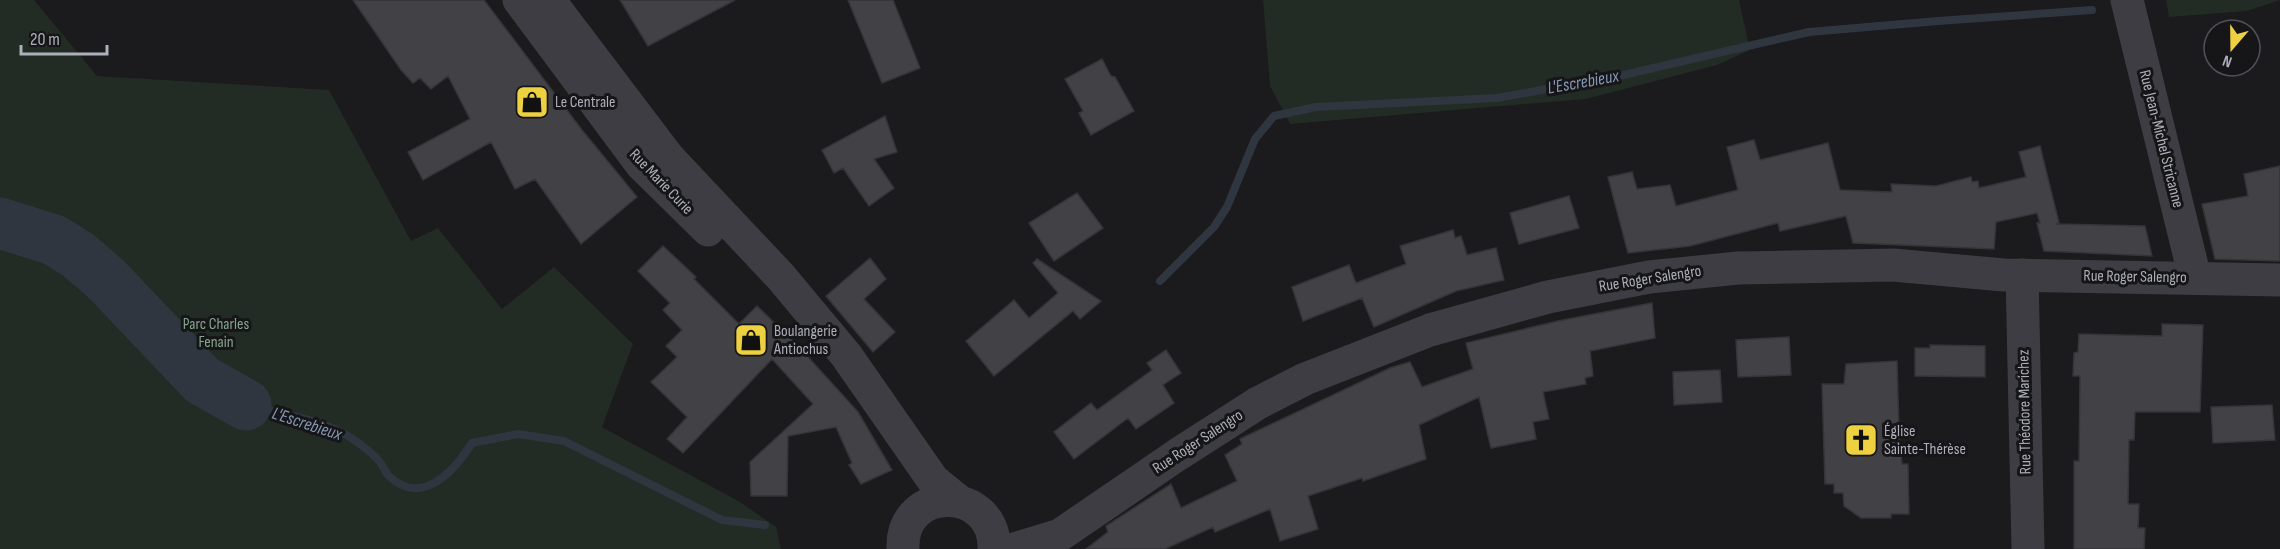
<svg xmlns="http://www.w3.org/2000/svg" width="2280" height="549" font-family="'Sofia Sans Condensed',sans-serif">
<style>
.green{fill:#222b24}
.lines{fill:none;stroke-linecap:round;stroke-linejoin:round}
.stream{stroke:#303640;stroke-width:8}
.river{stroke:#303640;stroke-width:51}
.building{fill:#424246;stroke:#353438;stroke-width:1.5}
.minor{stroke:#3d3d43;stroke-width:33}
.tertiary{stroke:#3d3d43;stroke-width:33}
.labels{text-anchor:middle;dominant-baseline:central;stroke-width:6;stroke-linejoin:round;paint-order:stroke}
.poi-label{font-size:16px;fill:#adafbb;stroke:#161517;text-anchor:start}
.street-label{font-size:16px;fill:#adafbb;stroke:#161517}
.park-label{font-size:16px;fill:#85a68d;stroke:#161517}
.water-label{font-size:18px;font-style:italic;fill:#8697b5;stroke:#161517}
</style>
<rect width="100%" height="100%" fill="#1b1a1c"/>
<path class="green" d="M0 0H34L97 76 329 90 411 241 438 228 502 309 554 267 633 344 602 427 740 502 776 527 781 549H0Z
M1263 0H1739L1750 50 1717 65 1586 99 1290 124 1270 86Z
M2166 0H2280L2247 11 2169 17Z"/>
<g class="lines">
<path class="stream" d="M1160 281 1214 227 1227 207 1255 139 1274 116 1316 107 1497 98 1619 76 1809 32 1938 21 2092 10
M246 405C278 413 313 418 343 433 352 438 373 453 379 461 383 465 385 472 389 476 422 508 455 470 472 443L518 434 564 441 722 520 765 525"/>
<path class="river" d="M0 223 54 240 78 255 106 279 202 380 246 405"/>
</g>
<path class="building" d="M353 0H484L582 130 637 197 581 244 535 179 515 189 491 142 423 180 408 152 470 119 448 76 431 89 420 78 413 83 401 70Z
M620 0H735L648 46Z
M848 0H893L920 68 882 83Z
M1102 59 1111 76 1115 77 1134 111 1091 135 1079 113 1083 111 1065 79Z
M885 116 897 152 874 159 894 188 869 206 843 168 834 173 822 150Z
M1754 140 1760 160 1828 143 1840 190 1892 192 1891 184 1936 186 1971 177 1972 182 1978 181 1979 188 2026 177 2019 152 2040 146 2059 223 2056 224 2145 226 2152 256 2044 251 2037 223H2040L2037 213 1996 222 1994 249 1853 243 1846 216 1780 231 1778 223 1690 246 1628 253 1608 177 1632 172 1637 189 1670 185 1676 206 1738 190 1727 147Z
M2280 166V261L2215 259 2202 204 2248 196 2244 174Z
M1077 193 1103 228 1054 261 1029 223Z
M1569 196 1579 228 1519 244 1510 213Z
M1453 230 1455 238 1461 236 1467 255 1496 248 1504 280 1456 291 1374 327 1362 298 1303 321 1292 287 1349 265 1356 283 1406 264 1400 246Z
M663 246 696 277 694 279 739 324 757 306 799 347 858 412 892 470 861 484 849 465 852 463 836 427 788 436 787 496H751L750 462 813 404 772 359 683 453 667 439 687 417 651 382 677 357 666 346 682 330 663 310 670 303 638 271Z
M870 258 886 279 864 299 895 332 873 352 826 296Z
M1037 259 1101 301 1080 319 1073 311 994 376 966 341 1014 300 1029 318 1058 293 1033 263Z
M1652 303 1655 338 1590 351 1593 376 1585 378 1586 384 1543 392 1549 419 1533 422 1536 439 1491 448 1479 397 1419 425 1426 459 1363 481 1362 478 1308 496 1318 529 1280 541 1270 509 1215 532 1213 527 1165 549H1086L1108 532 1106 526 1171 484 1181 508 1237 481 1225 455 1242 444 1240 439 1390 368 1410 362 1422 387 1473 369 1466 343 1558 321Z
M2162 324 2203 325 2200 412H2135L2134 440H2129L2128 504H2139L2138 528H2145L2144 549H2074V461H2079L2080 376H2073L2074 353 2078 352 2079 334 2162 336Z
M1789 337 1791 375 1738 377 1736 340Z
M1930 345 1985 346V377L1915 376V348H1930Z
M1166 350 1181 373 1163 385 1174 403 1136 429 1128 418 1074 459 1054 432 1091 403 1097 410 1152 370 1147 363Z
M1897 361 1899 434 1902 464H1908L1909 514H1891V518H1861L1844 506 1843 493H1834V484H1825L1822 384H1844L1846 364Z
M1720 370 1722 402 1674 405 1673 372Z
M2272 405 2275 440 2213 443 2211 407Z"/>
<g class="lines">
<path class="minor" d="M2127 0 2195 278
M2022 275 2028 549"/>
<path class="tertiary" d="M519 0 641 164 708 230
M549 0 668 157 781 277 846 355 933 480 959 501
M903 549C900 484 996 485 994 549
M1014 549 1060 535 1177 455 1258 403 1305 379 1430 330 1548 297 1649 277 1738 268 1893 265 2004 275 2280 280"/>
</g>
<defs>
<symbol id="shop-square" viewBox="-11 -11 22 22"><rect x="-9" y="-9" width="18" height="18" rx="4" fill="#eed141" stroke="#161517"/><path d="M-5-2.5h2.3a2.7 3.5 0 0 1 5.4 0H5L5.5 6h-11ZM-1.5-2.5h3a1.5 2.3 0 0 0-3 0Z" fill="#111"/></symbol>
<symbol id="church-square" viewBox="-11 -11 22 22"><rect x="-9" y="-9" width="18" height="18" rx="4" fill="#eed141" stroke="#161517"/><path d="M-1.2-6h2.4v3.5h3.3v2.4h-3.3V6h-2.4V-.1h-3.3v-2.4h3.3Z" fill="#111"/></symbol>
</defs>
<g fill-rule="evenodd">
<use href="#shop-square" x="513" y="83" width="38" height="38"/>
<use href="#shop-square" x="732" y="321" width="38" height="38"/>
<use href="#church-square" x="1842" y="421" width="38" height="38"/>
</g>
<g class="labels">
<g class="poi-label">
<text x="555" y="102">Le Centrale</text>
<text x="774" y="331">Boulangerie<tspan x="774" dy="18">Antiochus</tspan></text>
<text x="1884" y="431">Église<tspan x="1884" dy="18">Sainte-Thérèse</tspan></text>
</g>
<g class="street-label">
<text transform="translate(2161 139) rotate(76)">Rue Jean-Michel Stricanne</text>
<text transform="translate(661 182) rotate(46)">Rue Marie Curie</text>
<text transform="translate(2135 277) rotate(1)">Rue Roger Salengro</text>
<text transform="translate(1650 279) rotate(-9)">Rue Roger Salengro</text>
<text transform="translate(2025 412) rotate(-91)">Rue Théodore Marichez</text>
<text transform="translate(1198 442) rotate(-33)">Rue Roger Salengro</text>
</g>
<g class="park-label">
<text x="216" y="324">Parc Charles<tspan x="216" dy="18">Fenain</tspan></text>
</g>
<g class="water-label">
<text transform="translate(1583 82) rotate(-10)">L'Escrebieux</text>
<text transform="translate(307 424) rotate(18)">L'Escrebieux</text>
</g>
</g>
<g transform="translate(2232 48) rotate(200)"><circle r="28" fill="#161517" stroke="#525359" stroke-width="1.5"/>
<path d="M0-4.5L10 22L0 15L-10 22Z" fill="#eed141"/>
<text y="-9" font-size="16" font-weight="bold" text-anchor="middle" fill="#adafbb">N</text>
</g>
<path d="M21 45v9h86v-9" fill="none" stroke="#adafbb" stroke-width="3"/>
<text x="30" y="45" font-size="18" fill="#adafbb" stroke="#161517" stroke-width="4.5" paint-order="stroke">20 m</text>
</svg>
